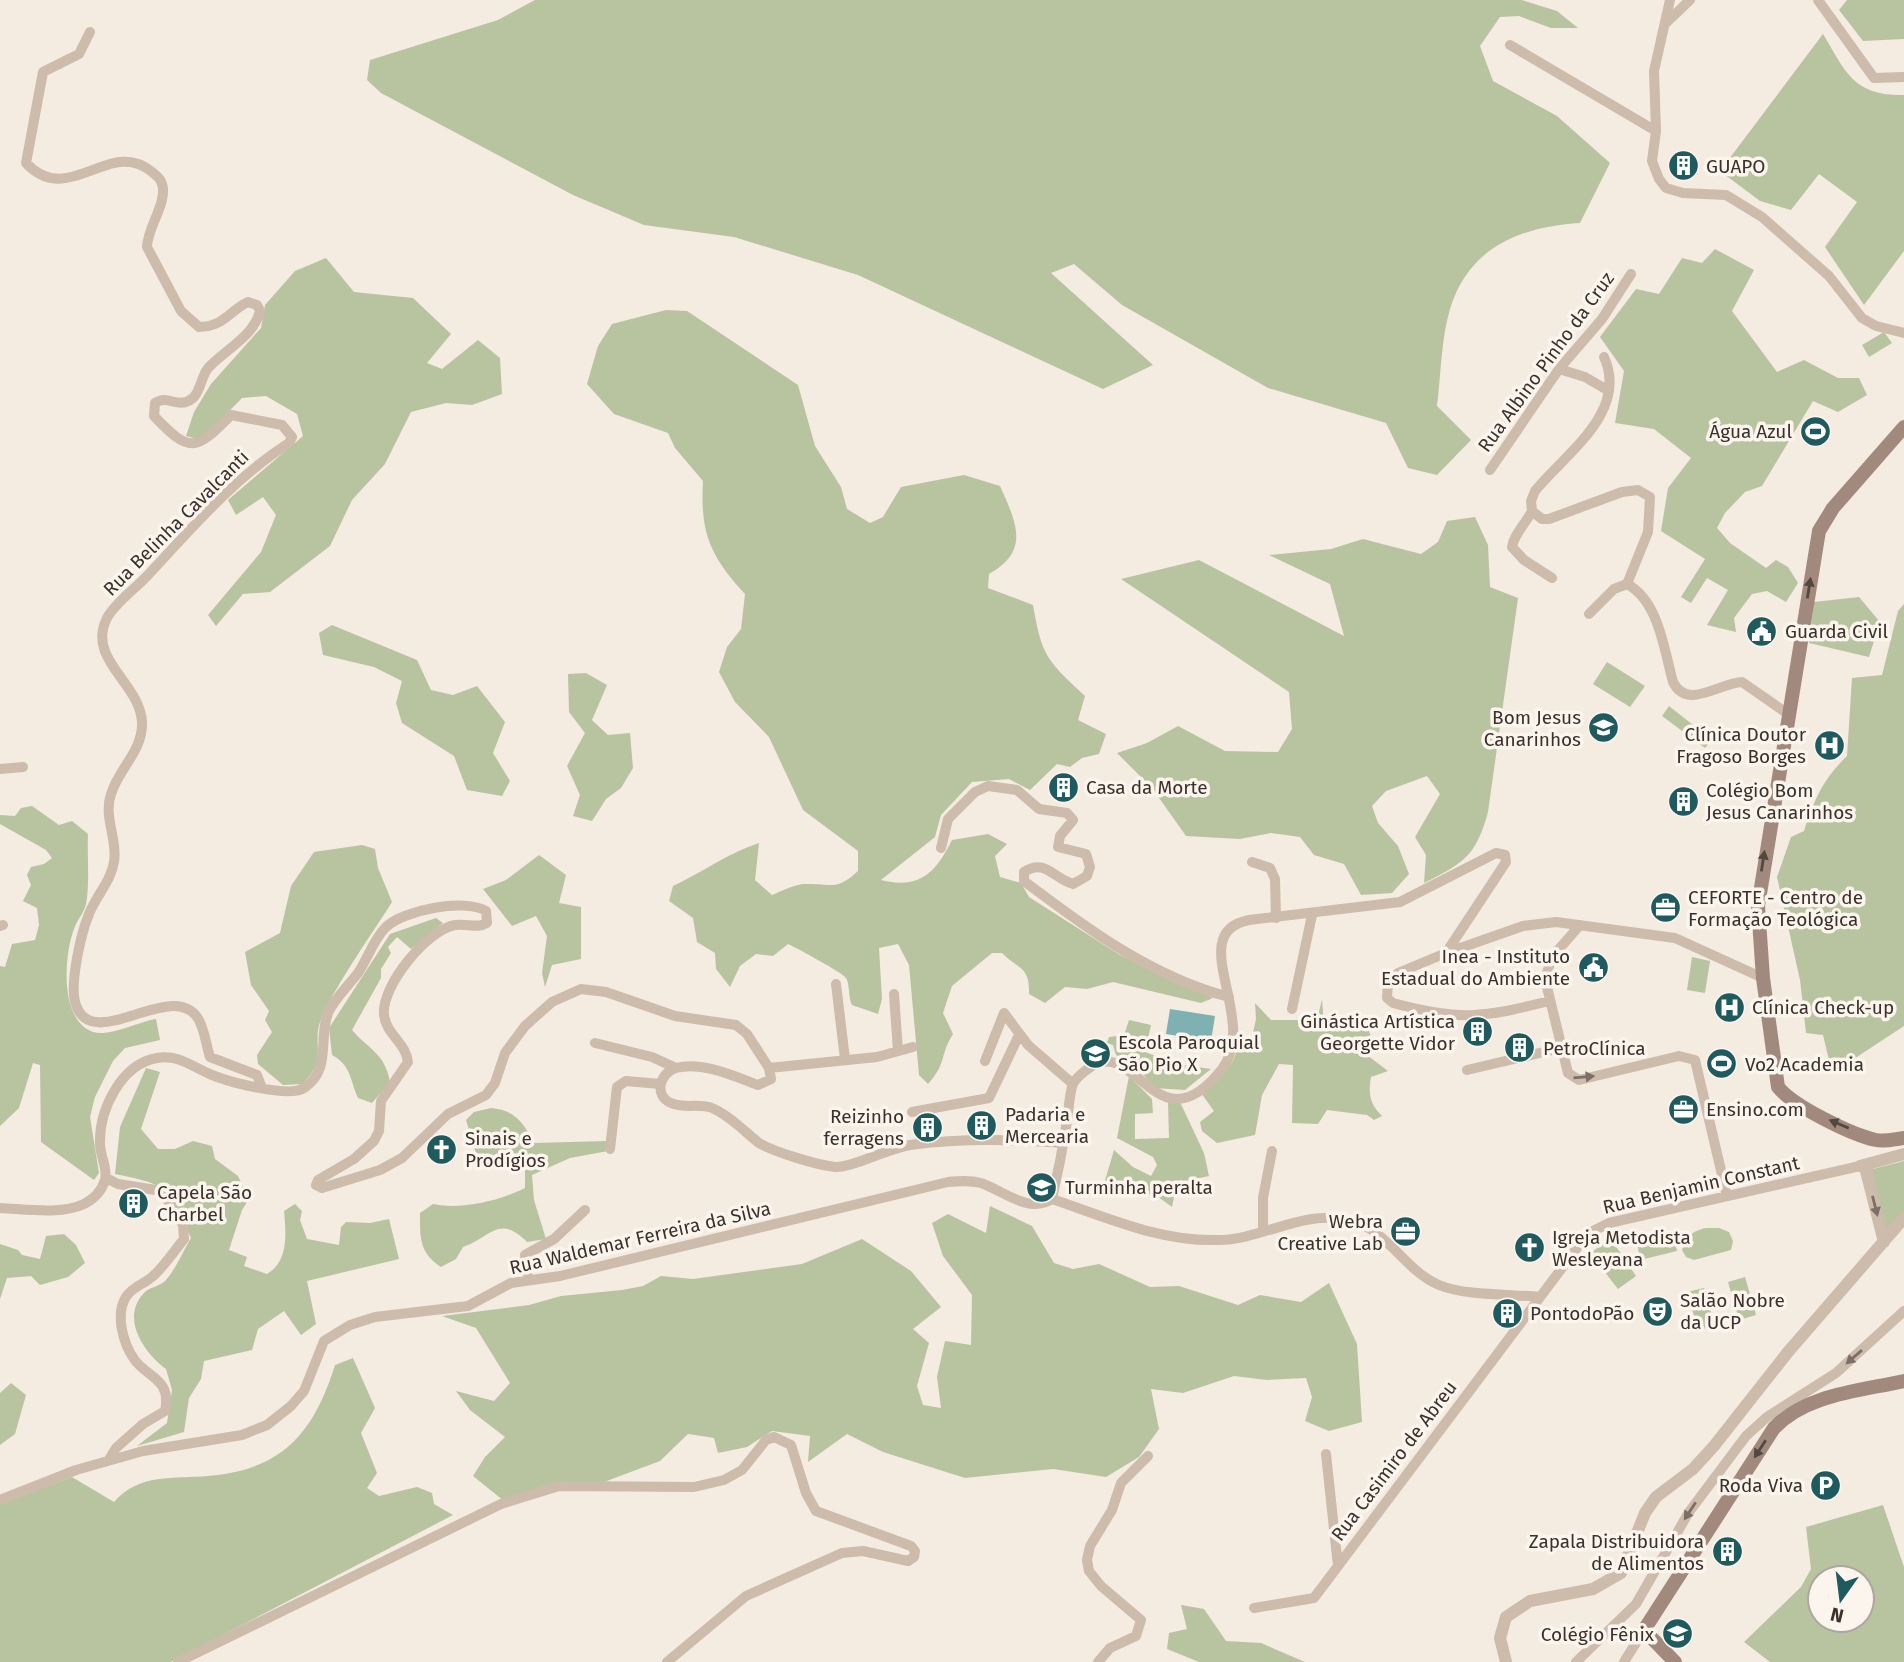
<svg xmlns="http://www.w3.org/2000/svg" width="1904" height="1662" font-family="'Fira Sans',sans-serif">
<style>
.green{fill:#b8c4a0;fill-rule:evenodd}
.water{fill:#7fb0b2}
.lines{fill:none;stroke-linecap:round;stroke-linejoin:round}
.minor{stroke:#cdbbac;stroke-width:10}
.tertiary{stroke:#cdbbac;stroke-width:12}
.secondary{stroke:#a18a7d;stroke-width:14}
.oneway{fill:#544640}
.oneway2{fill:#7d6f65}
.labels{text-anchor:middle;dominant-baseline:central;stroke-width:7;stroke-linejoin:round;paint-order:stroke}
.poi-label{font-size:19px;fill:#3b302b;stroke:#fbf5ee;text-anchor:start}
.street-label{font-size:19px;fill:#3b302b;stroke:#fbf5ee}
</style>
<rect width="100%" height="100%" fill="#f4ebe1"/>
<path class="green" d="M535 0H1522L1557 11 1578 28H1551L1519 16 1500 17 1480 46 1493 81 1557 116 1610 163 1580 223C1520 227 1469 247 1450 309 1441 339 1441 375 1437 406L1471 440 1437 475 1408 468 1386 423 1268 388 1122 305 1074 264 1051 273 1153 365 1103 389 858 275 734 237 644 225 573 195 381 93 367 80 370 60 498 20Z
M1847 0H1904V39L1863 41 1839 10Z
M1823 34C1846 72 1853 96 1904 95V251L1864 305 1825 247 1857 202 1819 174 1791 210 1760 201 1720 171Z
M1715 249 1754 270 1732 311 1777 372 1804 360 1838 378H1859L1867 395 1838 412 1813 401 1762 486 1745 492 1725 513 1717 528 1730 543 1766 568 1776 560 1788 567 1798 583 1786 602 1767 591 1752 594 1734 618 1736 632 1707 625 1728 590 1707 578 1691 603 1681 597 1705 559 1661 531 1668 488 1691 458 1654 429 1615 423 1624 371 1600 337 1636 289 1659 294 1682 258 1702 263Z
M326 258 354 292 413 298 451 334 427 363 442 369 478 340 500 358 502 394 472 405 446 403 411 412 385 464 352 500 330 546 270 592 243 594 216 626 208 615 261 552 276 515 263 497 236 515 228 500 303 436 297 414 266 396 242 398 201 440 186 436 194 412 211 384 261 328 265 305 295 271Z
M666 310 687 311 798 385 815 446 841 487 847 509 870 523 883 517 901 487 964 475 1000 486C1016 522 1031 551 989 574L988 588 1033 605C1042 657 1047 660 1085 696L1078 720 1106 734 1099 754 1082 758 1070 767 1057 764 1030 790 1009 779 972 782 941 815 935 837 881 880C920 890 936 872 952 840L988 834 1007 844 995 856 1000 877 1021 883 1029 897 1120 955 1213 998 1201 1003 1113 982 1087 989 1065 987 1045 1003 1029 994C1030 966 1019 970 1002 953H992L952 986 943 1013 953 1034C940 1054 947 1063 928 1084L919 1075 909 965 898 944 879 948 882 999 878 1014 852 1005C848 997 850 984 846 978 843 973 797 948 788 944L773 956 756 954 740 966 730 987 716 969 715 953 697 942 693 918 669 901 673 886C703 872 728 853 759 843L755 880 772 895C782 891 795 884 805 884 832 883 835 892 858 871V851L803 810 769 737 735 702 719 672 727 647 741 629 745 594C710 556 700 533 703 481L675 448 668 433 614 414 587 384 598 346 612 324Z
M1884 332 1892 343 1869 357 1862 345Z
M1475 517 1488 545 1490 587 1518 598 1488 812C1476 856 1464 863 1424 883L1426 855 1415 837 1440 794 1427 776 1386 791 1372 806 1378 823 1398 846 1409 874 1392 893 1361 895 1344 864 1314 855 1300 837 1271 833 1240 839 1186 836 1152 788 1117 753 1147 743 1178 726 1225 751 1278 752 1292 729 1289 692 1121 579 1199 560 1344 636 1330 584 1269 555 1331 549 1363 539 1421 554 1438 542 1447 521Z
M1859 597 1880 622 1869 657 1809 643 1814 602Z
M1904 604V1026L1837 1070 1830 1064 1823 1035 1806 1033 1800 980 1777 877 1791 837 1804 831C1814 800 1823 779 1847 756L1852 678 1882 675 1898 611Z
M332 625 417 660 431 690 453 695 477 686 505 722 493 753 510 781 502 796 467 790 454 756 402 723 396 703 402 681 374 667 323 655 319 633Z
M1607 662 1645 686 1630 707 1593 684Z
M586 673 607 685 592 720 608 735 630 733 633 768 621 788 606 799 592 821 573 816 580 795 567 766 585 733 569 712 568 674Z
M1669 706 1712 740 1705 748 1662 716Z
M32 806 59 825 72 821 88 834C87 856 90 883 86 904 84 913 77 920 74 929 64 955 59 1020 93 1032 109 1037 138 1022 156 1019L160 1040 125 1048 113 1061 95 1097 90 1117 99 1173 94 1180 41 1142 40 1065 33 1063 19 1108 0 1126V966L5 967 12 944 35 940 39 925 37 908 23 901 31 885 27 875 31 867 44 864 52 858 46 850 0 824V815L15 816 21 808Z
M362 845 375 849 378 868 392 902C377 927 321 1005 318 1030 316 1055 324 1063 302 1084L283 1085 258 1064 257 1055 272 1032 265 1020 269 1011 251 985 245 952 280 933 291 886 314 852Z
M539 855 566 875 559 903 581 907V959L552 965 545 987 542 973 547 936 536 916 512 926 483 889 506 880Z
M436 918 443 923 411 949 397 937 388 947 391 953 381 969V978L352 1030C369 1050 385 1053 390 1082L372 1103 358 1098C350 1080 351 1065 332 1055L329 1028 390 934Z
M1692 957 1710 961 1705 993 1687 990Z
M1322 999 1324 1026 1366 1024 1373 1041 1367 1055 1388 1071 1371 1077C1368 1094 1370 1104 1382 1116L1374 1120 1367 1115 1327 1110 1318 1124 1292 1123 1293 1065 1279 1064 1262 1095 1255 1135 1217 1143 1202 1131 1200 1122 1214 1111 1201 1093C1217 1081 1238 1065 1237 1043L1251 1042 1256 1019 1255 1003 1271 1020H1317Z
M1129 1020 1151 1025 1145 1052 1177 1064 1211 1069 1185 1090 1154 1088 1134 1063 1116 1055 1113 1045 1107 1043 1109 1037 1124 1035Z
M146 1068 160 1072 141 1129 158 1149H175L193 1141 212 1146 215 1159 238 1176 249 1199 242 1210 229 1250 247 1257 244 1266 267 1274C289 1261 286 1233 284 1211L295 1204 302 1211 300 1220 307 1239 339 1245 341 1227 346 1222 370 1223 389 1219 399 1259 307 1281 316 1324 301 1335 284 1311 258 1329 252 1350 204 1361 201 1379 189 1398 184 1432 137 1446 167 1423 172 1390 166 1369C143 1352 119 1316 146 1291 151 1287 160 1286 165 1281 176 1269 183 1251 191 1238 170 1188 170 1185 115 1174L120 1127Z
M1129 1076 1152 1099 1153 1113 1135 1114V1139L1169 1138 1168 1103 1180 1102 1204 1153 1209 1176 1177 1183 1172 1207 1157 1196 1104 1184 1114 1150 1133 1167 1151 1176 1157 1165 1153 1157 1117 1138Z
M491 1108C515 1110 524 1123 534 1143L607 1141 608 1151 570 1158 532 1175 534 1200 546 1239 527 1242C499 1213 489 1239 463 1247L456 1259 441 1267C419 1253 420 1237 420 1213L433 1204C461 1210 499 1201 525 1188V1167L478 1160 466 1120 474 1112Z
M1904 1161V1212L1884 1235 1869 1170Z
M990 1206 1032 1226 1054 1263 1073 1269 1099 1264 1150 1287 1179 1286 1238 1305 1260 1295 1301 1302 1329 1283 1357 1344 1362 1422 1329 1431 1305 1421 1312 1397 1306 1378 1267 1380 1234 1376 1183 1393 1151 1389 1159 1429 1139 1457 1106 1477 1053 1469 965 1478 883 1452 847 1434 808 1462 810 1436 772 1431 747 1447 718 1453 714 1438 688 1434 660 1461 604 1482 504 1501 473 1476 485 1457 505 1437 470 1410 456 1391 494 1401 510 1383 476 1328 442 1316 529 1305 561 1296 622 1290 643 1286 661 1276 693 1279 802 1264 862 1239 911 1271 941 1307 913 1329 929 1343 917 1386 923 1405 941 1408 937 1377 945 1341 971 1345 972 1295 943 1256 932 1223 948 1214 986 1233Z
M1706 1228H1719L1729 1232 1733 1241 1731 1250 1694 1260 1686 1257 1682 1250C1687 1236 1692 1231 1706 1228Z
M64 1234 76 1245 85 1263 68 1277 40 1285 31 1276 7 1278 0 1299V1244L18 1250 22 1255 40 1259 46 1236Z
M1673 1234 1677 1251 1640 1260 1637 1242Z
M1611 1239 1636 1276 1618 1289 1590 1253Z
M1745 1277 1756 1315 1739 1320 1728 1282Z
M1704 1288 1715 1326 1698 1330 1687 1292Z
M353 1358 375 1408 361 1433 377 1473 367 1488 379 1496 417 1487 432 1493 434 1504 453 1515 171 1662H0V1504L72 1477 114 1502C139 1473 174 1479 208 1476 283 1470 314 1432 335 1365Z
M11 1383 26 1395 15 1434 0 1445V1393Z
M1883 1505 1904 1567V1662H1770L1744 1642 1801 1587 1811 1569 1806 1527ZM1820 1578H1862V1620H1820Z
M1181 1605 1204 1609 1226 1641 1261 1643 1305 1662H1199L1167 1649 1169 1633 1187 1629Z"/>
<path class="water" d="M1170 1009 1215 1016 1211 1041 1166 1034Z"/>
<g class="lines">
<path class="minor" d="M1670 0 1654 71 1656 131 1652 161 1659 179 1666 188 1683 193 1726 195 1762 217 1829 276 1862 318 1876 326 1904 333
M1818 0 1874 78 1904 77
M1666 23 1690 0
M90 32 79 54 43 72 26 163C69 209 110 136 152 172 156 175 161 179 162 184 168 202 147 228 147 247L181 311 199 327C223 327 229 311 248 302L257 305 260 311C254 336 226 349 209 367 200 376 201 398 186 402 175 406 167 395 155 403L154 416C190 454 196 451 231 415L282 425 292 437 289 443C234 478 191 529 147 576 135 589 115 603 107 618 86 659 140 683 142 722 143 751 119 768 111 794 103 817 118 839 114 862 111 881 96 896 89 914 81 933 70 982 75 1002 90 1057 169 979 197 1017 204 1026 206 1045 210 1057L257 1075 262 1088
M1510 45 1656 131
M1604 357C1629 412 1565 454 1535 491L1531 501 1532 511 1542 519H1549L1622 492 1638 490 1650 497 1648 532 1627 584
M1559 369 1585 377 1609 391
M1490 470 1559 369 1602 319 1631 274
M1532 511C1526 523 1514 534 1512 547L1524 560 1552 578
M1589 614 1614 589 1627 584C1659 601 1664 650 1673 682 1687 710 1717 684 1742 682L1788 714
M0 769 23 767
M941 848 948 819 975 792 988 786 1017 790 1039 809 1067 813 1073 820 1060 836 1058 847 1086 854 1090 867 1087 876 1073 884C1054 879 1045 858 1024 872V881C1086 928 1152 977 1229 997
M1252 862 1270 868 1275 879 1276 918
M1580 925 1552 957 1545 979 1568 1073 1579 1080 1679 1056 1695 1060 1727 1196
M0 926 3 925
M836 984 845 1059
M894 994 898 1051
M1549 1001C1483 1018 1460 1021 1393 1003L1387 998 1388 982 1398 973 1446 953 1523 926 1556 922 1675 938 1763 978
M1292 1009 1312 915
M595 1043 652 1057 676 1068
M985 1061 1004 1013 1028 1045 1073 1084
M769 1068 877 1057 913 1047
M1467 1070 1561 1048
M912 1112 989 1098 1019 1035
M610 1149 617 1087 626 1081 660 1084
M106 1178 118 1184 162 1191 183 1225 184 1239C174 1251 164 1267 152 1277 144 1284 132 1287 126 1297 115 1314 123 1343 134 1359 147 1378 172 1378 165 1411L143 1424 116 1448 108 1461
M1052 1199C1058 1173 1063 1147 1067 1121 1069 1110 1069 1094 1073 1084 1076 1077 1086 1070 1092 1066 1136 1038 1158 1150 1222 1069 1260 1019 1183 933 1249 920L1400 902 1496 853 1505 855 1506 862 1446 953
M1052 1199C1106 1217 1160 1242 1218 1240 1262 1240 1303 1209 1349 1220 1386 1228 1405 1271 1439 1285 1465 1296 1511 1294 1540 1297
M0 1208C25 1209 61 1215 84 1204 94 1199 102 1190 105 1180 108 1168 100 1156 100 1144 99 1110 121 1064 157 1058 179 1054 192 1067 212 1075 229 1082 289 1098 304 1088 333 1069 317 1037 329 1011 336 997 349 985 358 973 368 958 373 940 386 927 404 910 465 898 486 911L487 923C477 929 467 923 455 925 427 930 381 986 384 1015 386 1034 406 1043 408 1062L381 1101 379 1131 374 1141 354 1159 318 1180 316 1185 322 1188 380 1170 402 1158 448 1114 486 1095 495 1083 505 1053 525 1026 552 1002 581 989 606 992 675 1016 736 1025 747 1034 769 1068 771 1079 758 1085C734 1076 702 1061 676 1068 659 1073 654 1096 671 1103 684 1109 700 1103 712 1108 729 1115 745 1132 759 1143 774 1152 817 1165 835 1167 849 1169 889 1148 910 1145 961 1138 1012 1139 1064 1143
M1263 1230V1198L1272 1151
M528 1279 525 1255 554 1239 585 1210
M1326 1454 1338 1566
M0 1500 76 1470 143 1451 242 1435 267 1425 291 1406 304 1391 324 1341 350 1325 375 1317 468 1306 511 1283 560 1276 948 1182C959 1181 970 1180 981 1183 1004 1191 1028 1214 1052 1199
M1254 1608 1314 1598 1577 1248 1593 1231 1609 1223 1860 1166
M178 1662 501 1504 559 1486 694 1487 724 1480 742 1470 766 1440 774 1437 791 1445 806 1493 816 1511 911 1546 915 1551 914 1557 908 1561 863 1551 842 1553 746 1596 667 1662
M1098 1662 1110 1648 1136 1636 1141 1620 1101 1586 1089 1571 1087 1560 1090 1546 1112 1510 1121 1483 1148 1456
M1576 1662 1636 1604 1689 1512 1746 1436 1767 1417 1836 1373 1904 1311
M1624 1662 1644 1630"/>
<path class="tertiary" d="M1869 1164 1866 1171 1884 1242
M1860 1166 1904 1154
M1506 1662 1500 1638 1506 1617 1530 1601 1593 1589 1621 1573 1645 1513 1656 1497 1693 1469 1714 1446 1788 1352 1904 1218"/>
<path class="secondary" d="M1904 427 1833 508 1819 531 1758 906 1763 978 1778 1087C1793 1106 1852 1135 1876 1140 1885 1142 1895 1139 1904 1138
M1675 1662 1644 1630 1774 1428C1807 1394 1860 1391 1904 1381"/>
</g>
<defs><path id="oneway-solid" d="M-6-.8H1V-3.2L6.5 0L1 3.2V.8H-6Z" transform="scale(1.75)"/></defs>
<g class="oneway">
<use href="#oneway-solid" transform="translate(1809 588) rotate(-81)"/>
<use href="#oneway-solid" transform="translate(1763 861) rotate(-81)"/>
<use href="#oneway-solid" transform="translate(1839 1124) rotate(-157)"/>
<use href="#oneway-solid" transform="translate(1760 1449) rotate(123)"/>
</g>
<g class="oneway2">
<use href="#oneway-solid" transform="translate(1584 1077) rotate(-5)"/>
<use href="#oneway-solid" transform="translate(1875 1206) rotate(76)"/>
<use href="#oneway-solid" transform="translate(1854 1357) rotate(139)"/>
<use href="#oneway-solid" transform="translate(1690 1511) rotate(123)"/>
</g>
<defs>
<symbol id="building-disc" viewBox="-11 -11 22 22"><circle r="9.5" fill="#1f5a5e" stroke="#fbf5ee"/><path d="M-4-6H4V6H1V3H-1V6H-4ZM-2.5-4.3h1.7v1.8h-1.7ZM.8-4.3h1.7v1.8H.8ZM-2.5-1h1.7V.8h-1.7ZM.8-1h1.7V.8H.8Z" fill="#fff"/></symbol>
<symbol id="stadium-disc" viewBox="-11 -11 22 22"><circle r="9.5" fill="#1f5a5e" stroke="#fbf5ee"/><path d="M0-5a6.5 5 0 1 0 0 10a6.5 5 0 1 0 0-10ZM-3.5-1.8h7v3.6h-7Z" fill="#fff"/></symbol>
<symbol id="civic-disc" viewBox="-11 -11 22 22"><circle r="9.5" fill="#1f5a5e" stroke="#fbf5ee"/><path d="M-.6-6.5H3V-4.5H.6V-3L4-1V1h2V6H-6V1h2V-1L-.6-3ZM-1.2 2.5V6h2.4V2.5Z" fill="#fff"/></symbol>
<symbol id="school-disc" viewBox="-11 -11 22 22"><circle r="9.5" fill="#1f5a5e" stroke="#fbf5ee"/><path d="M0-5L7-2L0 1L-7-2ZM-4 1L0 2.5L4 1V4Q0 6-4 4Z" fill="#fff"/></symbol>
<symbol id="hospital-disc" viewBox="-11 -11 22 22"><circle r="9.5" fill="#1f5a5e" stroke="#fbf5ee"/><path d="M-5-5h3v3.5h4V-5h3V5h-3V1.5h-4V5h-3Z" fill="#fff"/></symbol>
<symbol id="office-disc" viewBox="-11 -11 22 22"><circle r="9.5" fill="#1f5a5e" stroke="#fbf5ee"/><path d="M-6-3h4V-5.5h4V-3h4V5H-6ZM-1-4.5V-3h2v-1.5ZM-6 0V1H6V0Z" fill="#fff"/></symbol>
<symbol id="church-disc" viewBox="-11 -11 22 22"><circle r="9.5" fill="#1f5a5e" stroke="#fbf5ee"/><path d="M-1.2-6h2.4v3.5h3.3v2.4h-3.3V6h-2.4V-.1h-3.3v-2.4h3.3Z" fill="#fff"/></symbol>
<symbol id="theatre-disc" viewBox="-11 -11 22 22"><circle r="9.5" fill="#1f5a5e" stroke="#fbf5ee"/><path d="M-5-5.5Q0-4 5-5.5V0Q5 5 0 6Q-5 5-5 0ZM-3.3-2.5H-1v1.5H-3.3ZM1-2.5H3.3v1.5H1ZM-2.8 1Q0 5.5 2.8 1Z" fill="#fff"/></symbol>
<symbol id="parking-disc" viewBox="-11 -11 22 22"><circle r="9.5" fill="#1f5a5e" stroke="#fbf5ee"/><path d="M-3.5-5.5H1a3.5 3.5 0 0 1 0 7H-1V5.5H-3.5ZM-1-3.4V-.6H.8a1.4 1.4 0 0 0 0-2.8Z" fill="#fff"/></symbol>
</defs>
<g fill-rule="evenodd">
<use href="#building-disc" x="1666" y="148" width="35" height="35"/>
<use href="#stadium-disc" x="1798" y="414" width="35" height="35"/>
<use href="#civic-disc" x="1744" y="614" width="35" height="35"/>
<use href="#school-disc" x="1586" y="710" width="35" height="35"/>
<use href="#hospital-disc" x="1812" y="728" width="35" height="35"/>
<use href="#building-disc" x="1046" y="770" width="35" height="35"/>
<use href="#building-disc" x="1666" y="784" width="35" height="35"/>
<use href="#office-disc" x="1648" y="890" width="35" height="35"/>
<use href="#civic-disc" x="1576" y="950" width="35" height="35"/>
<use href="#hospital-disc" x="1712" y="990" width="35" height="35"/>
<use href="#building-disc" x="1460" y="1014" width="35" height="35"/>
<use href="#building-disc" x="1502" y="1030" width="35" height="35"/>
<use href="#school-disc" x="1078" y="1036" width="35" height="35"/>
<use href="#stadium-disc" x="1704" y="1046" width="35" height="35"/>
<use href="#office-disc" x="1666" y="1092" width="35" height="35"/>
<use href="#building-disc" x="964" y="1108" width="35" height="35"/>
<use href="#building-disc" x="910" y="1110" width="35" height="35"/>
<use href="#church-disc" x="424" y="1132" width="35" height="35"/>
<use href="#school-disc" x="1024" y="1170" width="35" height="35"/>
<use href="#building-disc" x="116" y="1186" width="35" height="35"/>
<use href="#office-disc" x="1388" y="1214" width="35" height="35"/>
<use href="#church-disc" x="1512" y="1230" width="35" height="35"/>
<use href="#theatre-disc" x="1640" y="1294" width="35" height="35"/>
<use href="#building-disc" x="1490" y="1296" width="35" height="35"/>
<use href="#parking-disc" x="1808" y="1468" width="35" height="35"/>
<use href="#building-disc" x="1710" y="1534" width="35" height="35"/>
<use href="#school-disc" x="1660" y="1616" width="35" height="35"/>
</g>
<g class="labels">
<g class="poi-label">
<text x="1706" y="166">GUAPO</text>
<text x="1792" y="431" text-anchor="end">Água Azul</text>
<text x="1785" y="631">Guarda Civil</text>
<text x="1581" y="717" text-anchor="end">Bom Jesus<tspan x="1581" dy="22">Canarinhos</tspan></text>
<text x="1806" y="734" text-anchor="end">Clínica Doutor<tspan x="1806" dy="22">Fragoso Borges</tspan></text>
<text x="1086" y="787">Casa da Morte</text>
<text x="1706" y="790">Colégio Bom<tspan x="1706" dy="22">Jesus Canarinhos</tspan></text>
<text x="1688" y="897">CEFORTE - Centro de<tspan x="1688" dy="22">Formação Teológica</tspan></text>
<text x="1570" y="956" text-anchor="end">Inea - Instituto<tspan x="1570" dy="22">Estadual do Ambiente</tspan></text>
<text x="1752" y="1007">Clínica Check-up</text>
<text x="1455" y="1021" text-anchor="end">Ginástica Artística<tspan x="1455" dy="22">Georgette Vidor</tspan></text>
<text x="1118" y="1042">Escola Paroquial<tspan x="1118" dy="22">São Pio X</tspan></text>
<text x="1543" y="1048">PetroClínica</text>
<text x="1745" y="1064">Vo2 Academia</text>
<text x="1706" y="1109">Ensino.com</text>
<text x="1005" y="1114">Padaria e<tspan x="1005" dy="22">Mercearia</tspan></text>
<text x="904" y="1116" text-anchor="end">Reizinho<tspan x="904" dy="22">ferragens</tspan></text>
<text x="465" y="1138">Sinais e<tspan x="465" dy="22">Prodígios</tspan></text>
<text x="1065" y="1187">Turminha peralta</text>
<text x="157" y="1192">Capela São<tspan x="157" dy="22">Charbel</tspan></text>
<text x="1383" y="1221" text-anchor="end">Webra<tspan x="1383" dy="22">Creative Lab</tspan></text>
<text x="1552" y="1237">Igreja Metodista<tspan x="1552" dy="22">Wesleyana</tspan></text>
<text x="1680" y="1300">Salão Nobre<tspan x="1680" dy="22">da UCP</tspan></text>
<text x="1530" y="1313">PontodoPão</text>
<text x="1803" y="1485" text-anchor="end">Roda Viva</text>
<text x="1704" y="1541" text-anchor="end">Zapala Distribuidora<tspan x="1704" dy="22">de Alimentos</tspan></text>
<text x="1654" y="1634" text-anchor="end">Colégio Fênix</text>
</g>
<g class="street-label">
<text transform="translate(1546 362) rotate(-54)">Rua Albino Pinho da Cruz</text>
<text transform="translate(176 523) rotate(-45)">Rua Belinha Cavalcanti</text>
<text transform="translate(1701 1185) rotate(-13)">Rua Benjamin Constant</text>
<text transform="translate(640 1238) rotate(-13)">Rua Waldemar Ferreira da Silva</text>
<text transform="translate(1394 1461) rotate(-53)">Rua Casimiro de Abreu</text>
</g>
</g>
<g transform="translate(1841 1599) rotate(194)"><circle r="33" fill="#fbf5ee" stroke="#aea6a0" stroke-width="2"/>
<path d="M0-5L12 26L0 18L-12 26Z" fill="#1f5a5e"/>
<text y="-10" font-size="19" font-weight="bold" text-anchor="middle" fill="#3b302b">N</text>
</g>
</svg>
